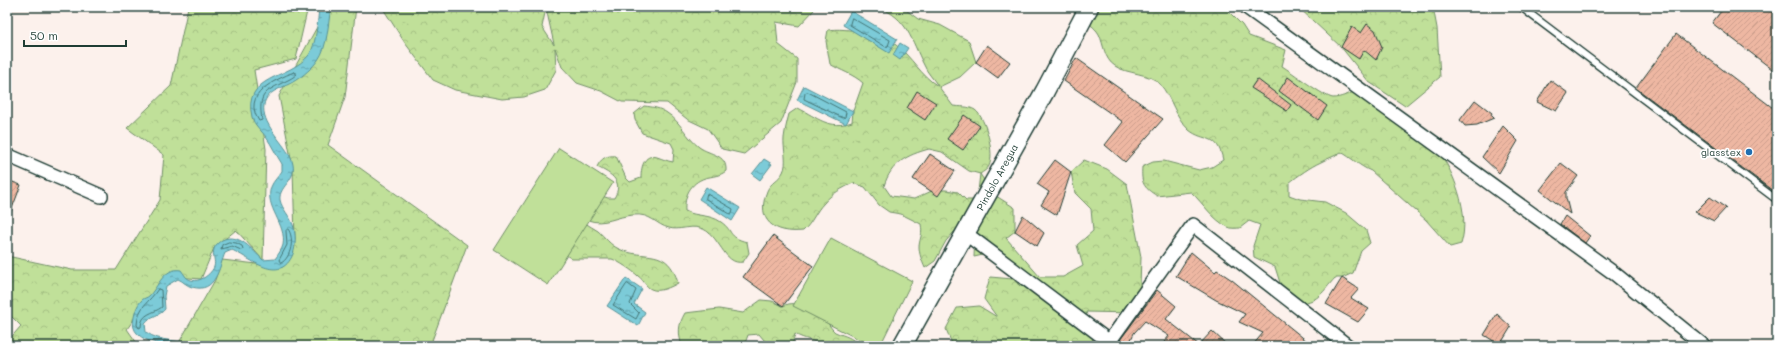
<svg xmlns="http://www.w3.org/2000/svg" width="1784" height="353" font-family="Mali,sans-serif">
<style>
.forest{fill:url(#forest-crowns);stroke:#708e66;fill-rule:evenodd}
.garden{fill:#c0e099;stroke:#708e66}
.water{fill:url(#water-ripples);stroke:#579296}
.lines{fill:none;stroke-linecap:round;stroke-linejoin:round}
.shore{stroke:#447676;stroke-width:1}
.building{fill:url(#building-hatch);stroke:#1f3d34}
.lane-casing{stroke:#1f3d34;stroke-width:9}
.street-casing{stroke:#1f3d34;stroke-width:16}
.secondary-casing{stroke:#1f3d34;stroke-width:21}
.lane{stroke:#fff;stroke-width:6}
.street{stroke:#fff;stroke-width:13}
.secondary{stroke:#fff;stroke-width:18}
.poi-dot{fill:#1f6fb2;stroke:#fff;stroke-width:1.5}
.labels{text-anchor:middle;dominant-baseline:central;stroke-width:3.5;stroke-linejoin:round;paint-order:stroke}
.poi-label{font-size:10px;fill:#1f3d34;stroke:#fff;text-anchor:end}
.street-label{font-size:10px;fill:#1f3d34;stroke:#fff}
</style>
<defs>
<pattern id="forest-crowns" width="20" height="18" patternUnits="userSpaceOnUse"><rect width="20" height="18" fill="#c0e099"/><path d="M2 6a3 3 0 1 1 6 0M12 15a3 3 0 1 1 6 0" fill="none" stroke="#a5c184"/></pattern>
<pattern id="water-ripples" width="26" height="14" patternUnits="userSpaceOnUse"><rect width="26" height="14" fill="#7ccbd8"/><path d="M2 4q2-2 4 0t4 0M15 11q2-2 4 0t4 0" fill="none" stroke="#65a6b0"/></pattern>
<pattern id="building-hatch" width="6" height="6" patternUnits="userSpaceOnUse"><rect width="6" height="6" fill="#eeb7a2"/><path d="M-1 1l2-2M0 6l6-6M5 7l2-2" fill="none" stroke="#cc9e8c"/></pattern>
</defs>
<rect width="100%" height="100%" fill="#fcf1ec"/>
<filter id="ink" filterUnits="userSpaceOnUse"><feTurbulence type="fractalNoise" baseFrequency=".025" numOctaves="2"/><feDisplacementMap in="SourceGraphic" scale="8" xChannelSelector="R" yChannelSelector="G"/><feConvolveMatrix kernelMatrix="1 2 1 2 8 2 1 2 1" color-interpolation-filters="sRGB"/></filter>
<g filter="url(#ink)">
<path class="forest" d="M188 7H308L296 59 254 70 266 149 263 260 236 230 214 248 201 279 165 276 127 329 139 346H7V342L21 326 7 312V256L72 270H116L160 200 164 155 127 128 171 86Z
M328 7H356L345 97 328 145 467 245 430 346H177L215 280 222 260 283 267 295 240 293 169 279 96Z
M382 7H811L814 10 799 26 776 22 778 44 797 59V82L781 123 744 154 722 149 708 129 687 119 667 103 622 102 601 91 577 83 562 67 555 48 556 70 545 90 524 97 502 99 455 90 433 80 405 43ZM546 8 554 44V45L542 27Z
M878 7H902L918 19 940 25 969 41 976 62 960 77 939 87 953 106C960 107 969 106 975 110 986 118 995 154 989 166 988 169 983 172 980 174L993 194 1015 208V231L1006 238 1040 277H1063L1083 266 1077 245 1093 231 1091 209 1075 193 1071 172 1084 160 1107 169 1127 184 1141 257 1140 286 1133 313 1086 312 1093 334 1092 346H953L946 329 957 308 979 306 997 317 984 299 990 277 1013 279 1020 286 996 252 974 257 975 235 962 223 946 241 935 261 925 268C922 261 919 254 919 246 920 237 923 235 921 224L901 214 889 212 879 205 865 187 853 183C843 188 831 194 824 203 815 212 813 222 803 231 775 234 755 221 767 191 770 183 780 179 783 172 788 163 783 149 784 138 785 130 787 122 789 114L798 108C818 118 829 130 852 122L853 111 863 83C853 74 841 71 830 64L826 41 828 30C846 27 881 34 896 45 912 57 921 76 938 86 934 79 927 73 924 65 911 40 908 18 878 7ZM929 149 942 152 969 171 980 174 977 200H966L958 192 946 190H934L914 199 891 196 884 186C891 163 907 155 929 149Z
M1081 7H1224L1242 25 1249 36 1286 50 1282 66C1292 72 1324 97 1333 98 1340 98 1348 94 1354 92 1373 104 1392 116 1411 129 1418 133 1428 138 1433 144 1453 167 1471 214 1461 244L1450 247 1426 220 1371 171C1359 166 1352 158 1341 152 1334 157 1328 158 1321 162 1310 167 1299 175 1289 183V195L1300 199 1325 202 1346 213 1366 230 1370 243 1361 251 1353 273 1342 278H1335C1322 292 1320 301 1300 303L1282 289 1275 267 1254 257 1253 246 1260 225 1249 221 1240 228C1237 228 1231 229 1228 227 1213 220 1203 203 1191 192L1157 196C1143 187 1141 183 1142 167L1153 162 1164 161 1199 170 1212 167 1223 160C1217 132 1205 143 1189 130 1175 117 1172 98 1160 84 1151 73 1126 74 1115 66 1104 59 1104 45 1099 34 1094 26 1088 24 1085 19 1083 16 1082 10 1081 7Z
M1298 7H1433L1437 28 1440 77 1405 106 1369 82 1341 47Z
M644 106C653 107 660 108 667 113 680 121 687 138 699 147 710 155 727 154 726 171 720 176 713 176 705 178 690 183 684 196 685 211 697 217 710 214 721 222 734 231 727 237 747 242L749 253 743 262C723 266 720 233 700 228 689 225 679 231 669 228 656 225 651 213 633 215 617 216 604 226 588 220L596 194 608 198H614C624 182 612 174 597 167 601 158 607 155 616 156L626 178 630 182 641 178C641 169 643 153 657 157 663 159 667 161 673 162L674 149 671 143 642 133 635 120 634 114Z
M585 223C589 226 594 228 598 231 605 237 610 245 619 249 644 261 668 245 678 283 671 287 659 293 651 289 646 287 643 279 638 276 633 271 618 261 612 259H572L566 255Z
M761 300 772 301 783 306C799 298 814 312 827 323 830 325 832 330 835 332 846 337 851 336 859 346H822C813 339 805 340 795 334L792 346H769L759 334 748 335 744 346H682C678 333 678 325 685 313L719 309 743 313Z"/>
<path class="garden" d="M559 148 613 183 548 285 494 250Z
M831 238 912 281 880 346H872L793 306Z"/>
<path class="water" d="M319 7H331C328 23 328 46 318 60 313 67 303 76 296 80 285 88 266 90 264 105 261 123 282 141 290 156 302 180 278 184 280 200 282 209 290 216 293 225 296 233 296 246 293 254 280 286 250 258 232 250L225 253C219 267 216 294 192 287 187 286 183 281 178 279L166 286 164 296 165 309C160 316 151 315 145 323L146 332C160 343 180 339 197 346 179 346 126 347 134 317 135 312 137 305 141 301 143 298 147 298 149 296 158 287 164 267 181 270 183 272 184 275 186 277 195 286 210 276 214 267 216 261 212 255 214 249 215 245 219 242 222 240 239 232 252 250 263 260L275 259C278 255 282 249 283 245 287 224 264 207 271 187 273 181 279 176 282 171V164C276 155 272 145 266 137 261 130 254 125 252 117 242 75 290 79 309 55 316 46 318 19 319 7Z
M851 11 897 39 889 53 843 25Z
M900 43 908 48 900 60 893 55Z
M804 86 853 111 846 124 797 100Z
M764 159 772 164 760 180 752 174Z
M706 187 740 208 732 221 699 199Z
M626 278 642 289 634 304 645 312 638 326 607 306Z"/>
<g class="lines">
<path class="shore" d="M852 18 890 40 888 46 886 47 850 25Z
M294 72 297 74C294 77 290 79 286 81 264 92 258 94 262 120L259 121C241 94 275 80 294 72Z
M808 92 846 112 845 117 843 118 804 99 805 93Z
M707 194 733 209 732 213 730 214 706 199Z
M288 229C295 238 291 258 281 263L279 260 287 245 286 231Z
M229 242 236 243 242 246 243 249 241 250 232 246 221 249 222 245Z
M628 284 636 290 630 304 639 313 636 319 613 305 626 285Z
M158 289 161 290 162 307C153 314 141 313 141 327L139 328 137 325C138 306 149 303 158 289Z"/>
</g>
<path class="building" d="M1724 7H1766L1777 15V73L1712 23Z
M1367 24 1375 30 1382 47 1376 60 1364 50 1359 59 1341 47 1352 27 1361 33Z
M1676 34 1777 111V194L1636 88Z
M987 45 1010 62 998 78 976 62Z
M1076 58 1163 119 1125 162 1105 145 1123 122 1064 81Z
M1288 77 1327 106 1318 120 1279 91Z
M1257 79 1291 105 1287 111 1251 88Z
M1550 80 1568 93 1556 111 1537 102Z
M917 91 936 103 925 120 907 108Z
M1475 100 1492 113 1491 115 1494 118 1477 125 1465 126 1460 120Z
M964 115 980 126 963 150 947 139Z
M1503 126 1518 141 1499 173 1482 157Z
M930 154 955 171 938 196 913 179Z
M1055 160 1071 172 1057 215 1041 205 1049 192 1037 184Z
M1561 163 1578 176 1566 192V198L1570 214 1540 190Z
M7 180 21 185 8 219 7 218Z
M1710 197 1726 208 1714 221 1695 212Z
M1023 215 1044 233 1037 246 1015 231Z
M1565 216 1590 236 1585 243 1560 224Z
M773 236 813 266 783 306 743 277Z
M1191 252 1215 272 1217 270 1232 280 1313 346H1252L1263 333 1239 322 1245 314 1216 300 1176 276Z
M1342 278 1359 289 1351 298 1369 309 1358 322 1326 304Z
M1157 290 1176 306 1166 319 1199 345 1212 331 1228 346H1161L1169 336 1145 321 1134 333 1128 346 1120 340Z
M1497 314 1511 327 1500 345 1484 335Z"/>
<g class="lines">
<defs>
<path id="lane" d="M1521 7 1777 200"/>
<path id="street" d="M1246 7 1615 274 1704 346
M7 155 101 196
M965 233 1115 346
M1109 342 1193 225 1348 346"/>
<path id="secondary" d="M902 346 1045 91 1089 7"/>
</defs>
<use href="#lane" class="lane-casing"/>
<use href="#street" class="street-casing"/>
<use href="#secondary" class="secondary-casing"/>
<use href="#lane" class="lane"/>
<use href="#street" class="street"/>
<use href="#secondary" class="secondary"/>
</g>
</g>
<circle class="poi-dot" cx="1749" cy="152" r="4"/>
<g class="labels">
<g class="poi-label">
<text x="1741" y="152">glasstex</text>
</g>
<g class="street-label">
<text transform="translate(997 177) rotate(-61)">Pindolo Aregua</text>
</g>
</g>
<rect width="1784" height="353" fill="none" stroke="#fff" stroke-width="24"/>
<rect x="12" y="12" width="1760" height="329" fill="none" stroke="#1f3d34" stroke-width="1.5" filter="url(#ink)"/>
<path d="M24 40v6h102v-6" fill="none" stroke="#1f3d34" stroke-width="2"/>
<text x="30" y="40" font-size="12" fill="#1f3d34" stroke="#ffffff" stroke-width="3" paint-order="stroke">50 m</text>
</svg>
